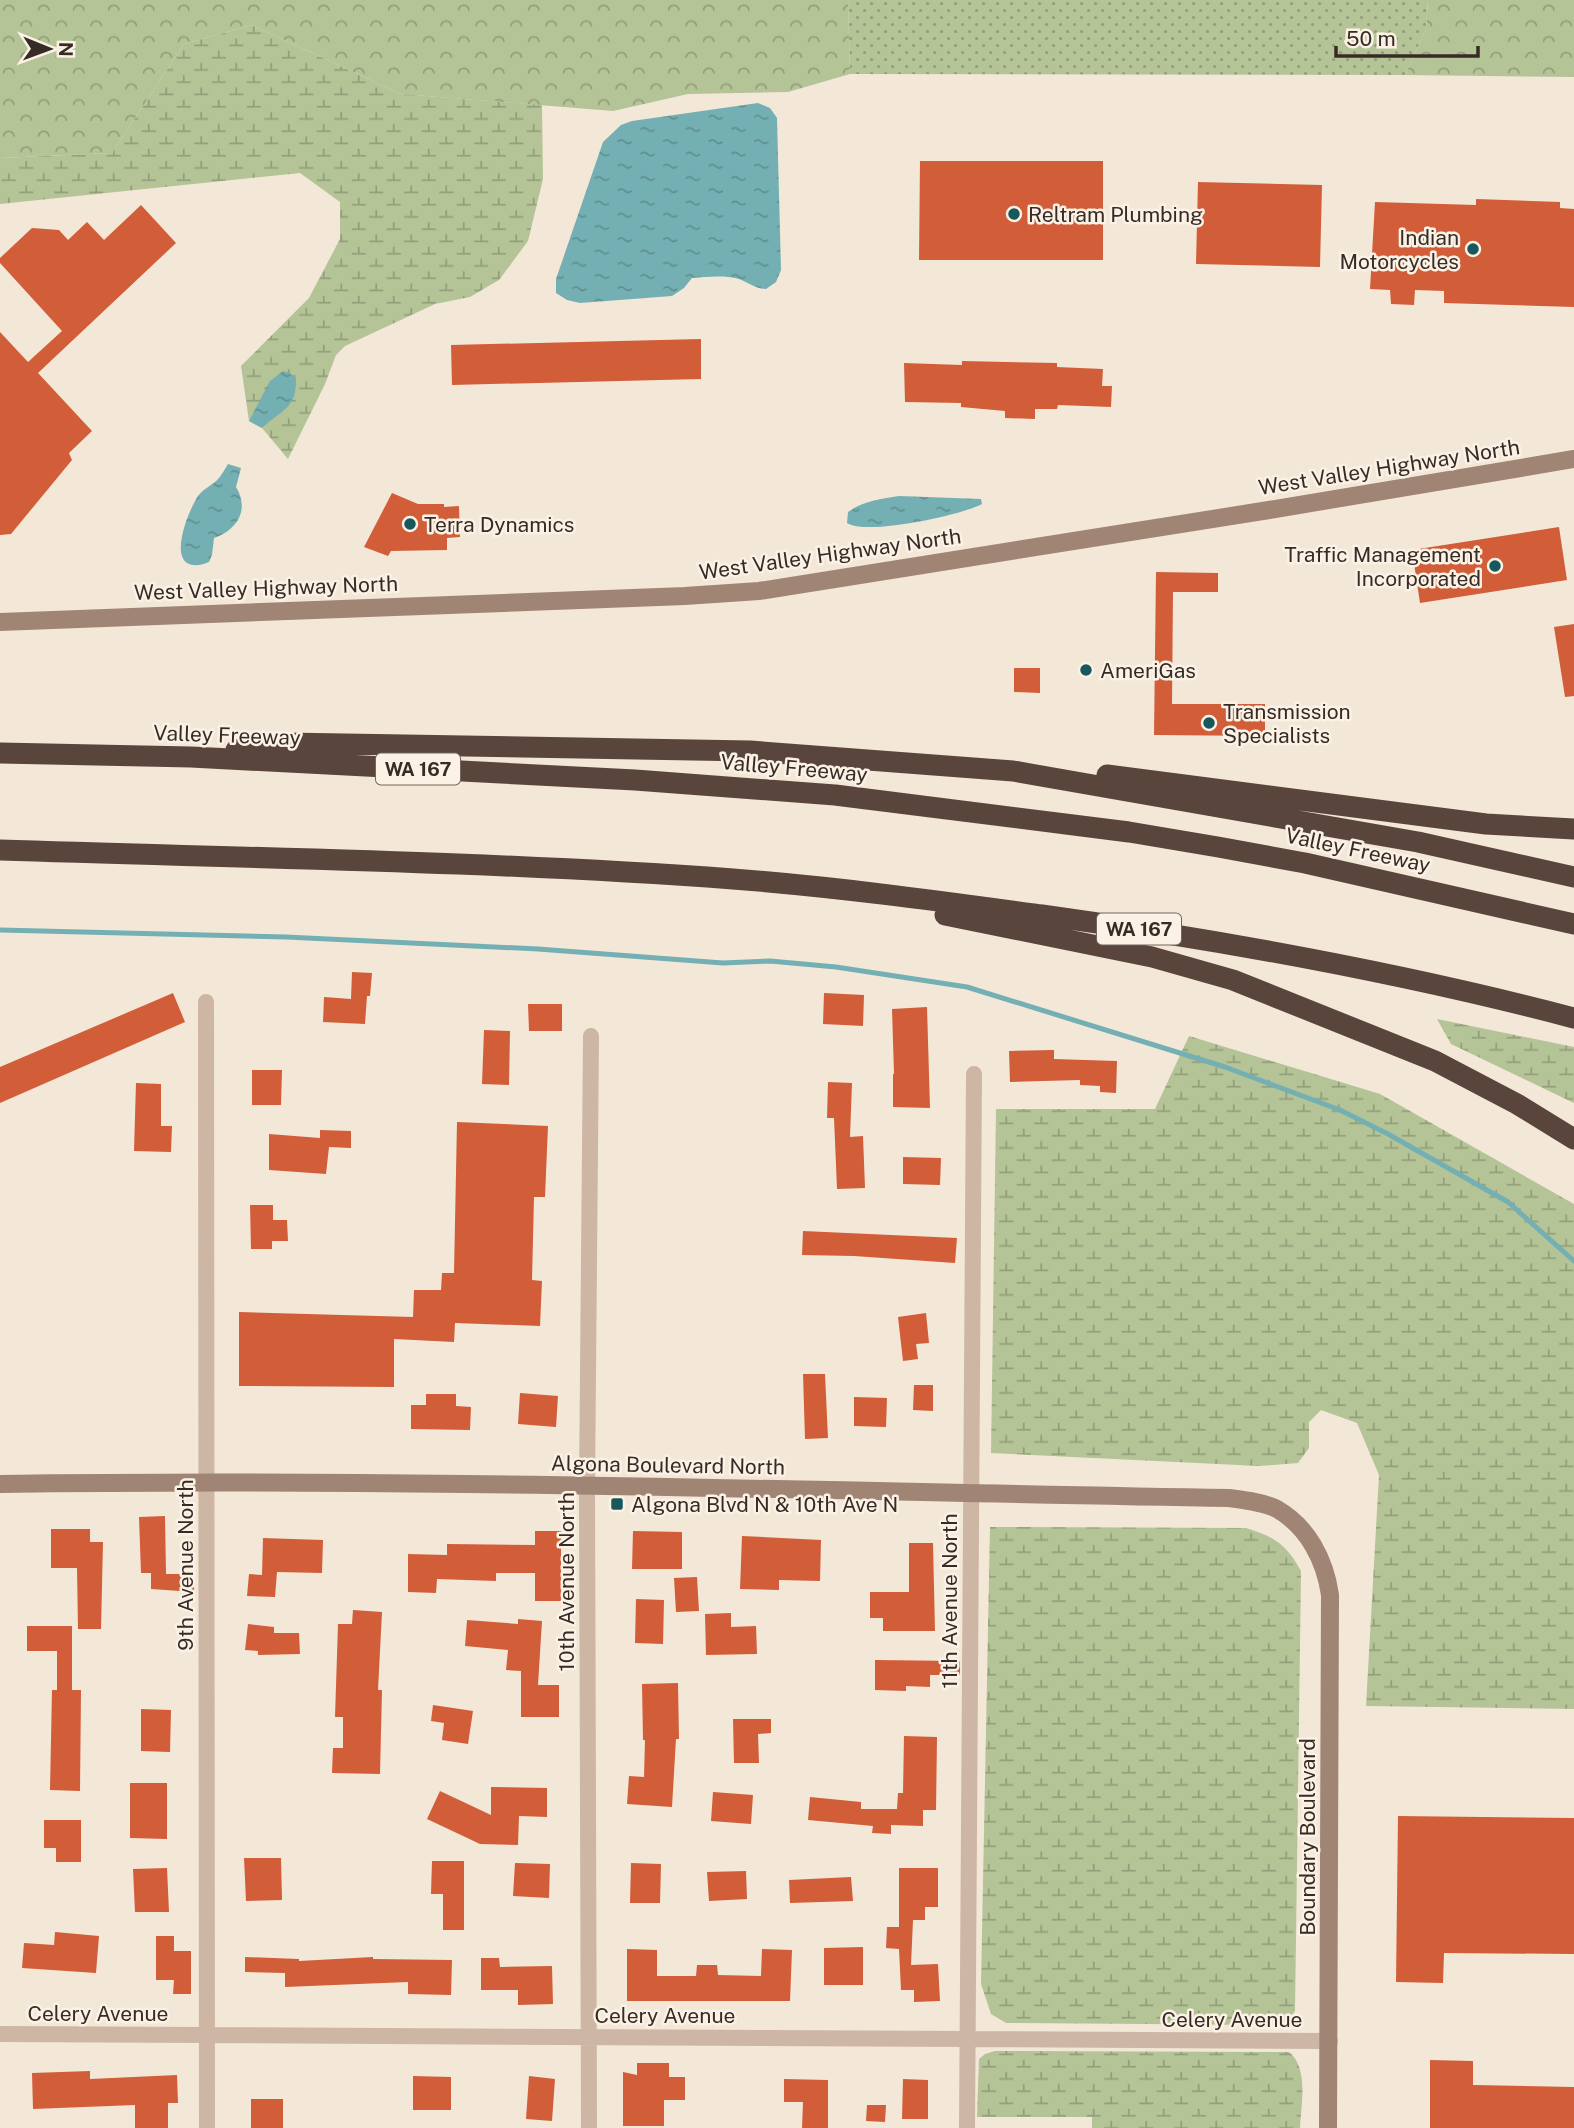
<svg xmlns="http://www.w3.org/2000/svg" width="1574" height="2128" font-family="'Public Sans',sans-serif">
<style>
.grass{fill:url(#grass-dots)}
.forest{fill:url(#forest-crowns)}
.wetland{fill:url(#wetland-marsh)}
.water{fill:url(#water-ripples)}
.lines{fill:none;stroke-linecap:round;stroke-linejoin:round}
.stream{stroke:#74b0b3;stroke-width:5}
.building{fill:#d15e38}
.street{stroke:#cdb6a3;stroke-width:16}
.secondary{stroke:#a08474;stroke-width:18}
.highway{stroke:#59453c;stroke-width:21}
.poi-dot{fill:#18575c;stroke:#fbf1e5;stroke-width:2.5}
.labels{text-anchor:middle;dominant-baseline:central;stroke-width:5;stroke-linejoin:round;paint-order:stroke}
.shield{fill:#fbf1e5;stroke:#72665f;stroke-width:2}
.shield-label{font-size:19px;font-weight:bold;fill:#372b26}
.poi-label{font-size:21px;fill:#372b26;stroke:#fbf1e5;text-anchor:start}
.street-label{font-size:21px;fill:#372b26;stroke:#fbf1e5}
</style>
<defs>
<pattern id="grass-dots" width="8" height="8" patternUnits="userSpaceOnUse" patternTransform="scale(1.75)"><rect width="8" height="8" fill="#b4c497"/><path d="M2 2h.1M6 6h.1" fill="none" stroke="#939f7b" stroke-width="1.8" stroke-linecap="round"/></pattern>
<pattern id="forest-crowns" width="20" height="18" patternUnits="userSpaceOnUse" patternTransform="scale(1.75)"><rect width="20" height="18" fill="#b4c497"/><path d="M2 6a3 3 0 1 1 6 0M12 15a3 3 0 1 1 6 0" fill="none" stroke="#939f7b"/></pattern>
<pattern id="wetland-marsh" width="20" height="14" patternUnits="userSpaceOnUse" patternTransform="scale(1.75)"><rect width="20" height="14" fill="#b4c497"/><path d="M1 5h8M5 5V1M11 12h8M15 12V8" fill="none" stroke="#939f7b"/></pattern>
<pattern id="water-ripples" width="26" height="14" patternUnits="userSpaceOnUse" patternTransform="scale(1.75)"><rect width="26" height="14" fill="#74b0b3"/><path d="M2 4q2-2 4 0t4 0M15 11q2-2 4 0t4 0" fill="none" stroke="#608f91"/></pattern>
</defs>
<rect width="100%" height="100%" fill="#f3e7d8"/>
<path class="grass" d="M848 0H1428L1426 29 1405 75 850 74Z"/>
<path class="forest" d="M0 0H848L850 74 788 92 688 94 613 111 401 94 252 25 184 44 112 153 0 158Z
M1428 0H1574V77L1405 75 1426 29Z"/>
<path class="wetland" d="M252 25 401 94 542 105 543 179 528 241 499 280 470 297 435 304 345 346 336 355 325 384 288 459 262 428 249 421 241 366 309 298 340 239V202L300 173 0 204V158L112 153 184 44Z
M1437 1019 1574 1047V1103L1451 1044Z
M1189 1036 1380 1094 1574 1204V1709L1366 1706 1379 1475 1357 1423 1321 1410 1309 1422V1448L1298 1463 1259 1466 991 1453 996 1109H1155Z
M990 1527 1246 1528C1275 1537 1286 1544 1301 1571L1295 2011 1285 2025 1006 2023 991 2014 981 1984Z
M995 2051 1289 2052C1309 2068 1301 2105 1300 2128H1092V2117H977L979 2059 985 2054Z"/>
<path class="water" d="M758 103 770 108 777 118 781 270 776 282 766 289C753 288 750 283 739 279 724 275 707 277 692 278L684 288 672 296 580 303 567 300 556 293V279L603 142 621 125 632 121Z
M283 371 290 373 296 378C297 409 281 410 262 428L249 421 270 381Z
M228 464 241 468 236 487C250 510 237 530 214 538L212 555 209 562C202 565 194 567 187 563 171 552 190 508 198 496 204 488 213 485 219 478 222 474 225 469 228 464Z
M899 496 981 499 982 504C962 515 866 536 847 523L848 512C863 501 881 499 899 496Z"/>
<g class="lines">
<path class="stream" d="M0 930 286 937 538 949 723 963 770 961 836 967 967 987 1225 1067 1340 1110 1388 1134 1508 1202 1574 1261"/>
</g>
<path class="building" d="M920 161H1103V260H919Z
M1198 182 1322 185 1320 267 1196 264Z
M1476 199 1560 202V208L1574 209V307L1444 303V291L1415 290 1414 305 1391 304 1390 290 1370 289 1375 202 1476 205Z
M141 205 176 243 38 373 92 431 69 453 72 460 11 534 0 535V332L28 362 62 331 0 263V258L32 228 59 230 68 240 87 222 104 240Z
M701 339V379L452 385 451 345Z
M962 361 1057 363V367L1103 369 1102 386H1112L1111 407 1058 405 1057 409H1035V419L1005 418V411L961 407V403L905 402 904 363 962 365Z
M392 493 418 504H444V507L459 506 460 537 447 538V550L391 551 388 556 364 547Z
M1559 527 1567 580 1420 603 1412 550Z
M1156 572 1218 573V592H1173L1172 704H1265V736L1154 735Z
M1574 624V696L1565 697 1554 627Z
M1014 668H1040V693L1014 692Z
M352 972 372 973 370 996H367L365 1024 323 1022 324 997 351 999Z
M173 993 185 1022 0 1103V1067Z
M824 993 864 995 863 1026 823 1024Z
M528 1004H562V1031H529Z
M927 1007 930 1108 893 1107V1074H894L892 1009Z
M484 1030 510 1031 509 1085 482 1084Z
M1054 1050V1059L1117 1061 1116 1093 1100 1092V1086L1080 1085V1080L1010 1082 1009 1051Z
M252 1070H282L281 1105H252Z
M828 1082 852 1083 850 1137 863 1136 865 1188 837 1189 834 1118H827Z
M136 1083 161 1084V1126H172L171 1152 134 1151Z
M457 1122 548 1126 545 1197H534L532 1280 542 1281 540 1326 455 1323 454 1342 394 1339V1387L239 1386V1312L413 1317 414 1290H441L442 1273H454Z
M320 1130 351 1131V1148L329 1147 326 1174 269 1170V1134L320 1138Z
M903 1157 941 1158 940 1185 903 1184Z
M250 1205H273V1220H287L288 1241H272V1249H251Z
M803 1231 957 1238 955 1263 854 1256 802 1255Z
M926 1313 929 1343 916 1344 918 1359 903 1361 898 1317Z
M803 1374H825L828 1438 805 1439Z
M914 1385H933V1411L913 1410Z
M520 1393 558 1396 556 1427 518 1424Z
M426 1394H456V1406L471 1407 470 1430 411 1429V1405H426Z
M854 1397 887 1398 886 1427 854 1426Z
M165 1516 166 1574H194V1592L151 1589V1573H141L139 1517Z
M51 1529H90V1542H103L101 1629H78L77 1568H51Z
M535 1531H561V1601H535V1573H496V1581L437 1579 436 1593 408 1592V1554L447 1555V1544L535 1545Z
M633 1531 682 1532V1569H632Z
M742 1536 821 1540 820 1581 779 1580V1590L740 1589Z
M263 1538 323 1540 322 1573 277 1572 275 1597 247 1596 249 1574 262 1575Z
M909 1543H933L935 1631H883V1618H870V1592H909Z
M697 1577 699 1611 676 1612 674 1578Z
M636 1599 664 1600 663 1644 635 1643Z
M353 1610 382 1612 378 1690H382L380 1774 332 1773 333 1748H343V1717H335L338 1624H352Z
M731 1613V1627L756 1626 757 1654 706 1655 705 1614Z
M518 1619 542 1621 538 1685H559V1717H521V1671L506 1670 508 1650 465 1646 467 1620 518 1624Z
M248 1624 274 1627V1633H299L300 1654 258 1655V1651L245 1650Z
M27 1626H72V1690H81L80 1791 50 1790 52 1690H57V1651H27Z
M875 1660 960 1661V1675H930V1687L906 1686V1691L875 1690Z
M678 1683 679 1739H676L672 1807 627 1804 629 1776 644 1777 645 1740H643L642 1684Z
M433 1705 473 1711 468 1744 442 1740 444 1723 431 1721Z
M141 1709 171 1710 170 1752 141 1751Z
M733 1719H771V1733L758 1734 759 1763H734Z
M904 1736 937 1737 936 1810H923V1826L891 1825V1834L872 1833 873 1826 808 1820 810 1797 861 1802V1809H897L898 1793H903Z
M130 1783H167V1839L130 1838Z
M491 1787 547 1788V1817L519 1816 518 1845 480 1844 427 1819 440 1791 491 1815Z
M713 1792 753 1795 751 1824 711 1821Z
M1398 1816 1574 1818V1954L1444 1953 1443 1983 1396 1982Z
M44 1820H81V1862H56V1848H44Z
M244 1858H281L282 1900 246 1901Z
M432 1861H464V1930H443V1894H431Z
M515 1863 550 1864 549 1898 513 1896Z
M631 1863 661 1864 660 1903H630Z
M167 1868 169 1912H135L133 1869Z
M899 1868H938V1907H925V1920H913L911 1965 938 1964 940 2001 914 2002V1990H901L899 1949 886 1948 887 1927H899Z
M746 1871 747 1899 709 1901 707 1872Z
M851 1877 853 1901 790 1903 789 1880Z
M55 1932 99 1936 96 1973 22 1968 24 1943 54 1945Z
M156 1936H174V1951H191V1994H173L174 1980H156Z
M863 1947V1985H824V1948Z
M627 1949 657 1950V1976H696L697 1965H717L718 1975 761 1976 762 1949 792 1950 790 2001H627Z
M245 1957 299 1959V1961L373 1957V1959L452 1960 451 1995 408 1994V1982L285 1987V1973L245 1972Z
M481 1958H499L500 1967 552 1966 553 2004 518 2005V1990H481Z
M1430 2060 1473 2061V2085L1574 2087V2128H1430Z
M637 2063H669V2077H685V2100H664V2126H623V2072L637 2075Z
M90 2071V2079L177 2075 178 2103H168V2128H135V2105L33 2109 32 2073Z
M413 2076 451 2077V2110H413Z
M529 2076 555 2079 552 2121 526 2119Z
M784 2079 828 2080V2128H802L803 2102H784Z
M903 2079 928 2080V2119H902Z
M251 2099H283V2128H251Z
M867 2105H886L885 2122 866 2121Z"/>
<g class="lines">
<path class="street" d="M206 1002 207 2128
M0 2034 1330 2041
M589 2128 587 1486 591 1036
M967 2128 974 1074"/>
<path class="secondary" d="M0 622 685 596 759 591 1269 510 1574 459
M0 1484C410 1478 819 1491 1229 1498 1244 1500 1263 1502 1277 1509 1308 1527 1325 1560 1330 1595L1328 2128"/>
<path class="highway" d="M236 750 285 743 750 751 1013 771 1418 842 1574 877
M0 753 191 757 635 780 835 795 1129 832 1218 847 1305 863 1574 924
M1107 775 1486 824 1574 829
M0 850C244 858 489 861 733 879 837 887 939 901 1042 915 1221 940 1399 972 1574 1018
M945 915 1152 957 1233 980 1435 1061 1517 1104 1574 1139"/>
</g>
<g class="poi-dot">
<circle cx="1014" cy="214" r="7"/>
<circle cx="1473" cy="249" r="7"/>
<circle cx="410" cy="524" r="7"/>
<circle cx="1495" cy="566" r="7"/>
<circle cx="1086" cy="670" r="7"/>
<circle cx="1209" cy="723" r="7"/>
<rect x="610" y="1497" width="14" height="14" rx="3.5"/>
</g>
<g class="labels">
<g class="shield">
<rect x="376" y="753.5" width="84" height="31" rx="5"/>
<rect x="1097" y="913.5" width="84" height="31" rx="5"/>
</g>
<g class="shield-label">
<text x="418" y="769">WA 167</text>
<text x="1139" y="929">WA 167</text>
</g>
<g class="poi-label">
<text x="1028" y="214">Reltram Plumbing</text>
<text x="1459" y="237" text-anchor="end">Indian<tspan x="1459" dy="24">Motorcycles</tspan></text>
<text x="424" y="524">Terra Dynamics</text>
<text x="1481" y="554" text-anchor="end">Traffic Management<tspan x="1481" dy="24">Incorporated</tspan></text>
<text x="1100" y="670">AmeriGas</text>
<text x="1223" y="711">Transmission<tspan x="1223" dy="24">Specialists</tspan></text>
<text x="631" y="1504">Algona Blvd N &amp; 10th Ave N</text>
</g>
<g class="street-label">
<text transform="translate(1389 467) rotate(-9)">West Valley Highway North</text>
<text transform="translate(830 554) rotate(-8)">West Valley Highway North</text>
<text transform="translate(266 588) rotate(-2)">West Valley Highway North</text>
<text transform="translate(227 735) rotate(2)">Valley Freeway</text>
<text transform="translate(794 768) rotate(5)">Valley Freeway</text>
<text transform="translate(1358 850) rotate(12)">Valley Freeway</text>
<text transform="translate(668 1465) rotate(1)">Algona Boulevard North</text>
<text transform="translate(185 1565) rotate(-90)">9th Avenue North</text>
<text transform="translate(566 1582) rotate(-90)">10th Avenue North</text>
<text transform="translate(949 1601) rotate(-90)">11th Avenue North</text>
<text transform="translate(1307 1837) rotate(-90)">Boundary Boulevard</text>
<text x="98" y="2013">Celery Avenue</text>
<text x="665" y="2015">Celery Avenue</text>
<text x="1232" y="2019">Celery Avenue</text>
</g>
</g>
<g transform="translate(49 49) rotate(91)" stroke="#fbf1e5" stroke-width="5" paint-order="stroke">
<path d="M0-5L12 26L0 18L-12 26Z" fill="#372b26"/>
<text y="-10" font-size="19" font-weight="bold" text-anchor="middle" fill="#372b26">N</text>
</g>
<path d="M1336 46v10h142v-10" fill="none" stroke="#372b26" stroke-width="3.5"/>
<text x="1346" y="46" font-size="21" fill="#372b26" stroke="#fbf1e5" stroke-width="5" paint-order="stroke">50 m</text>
</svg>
